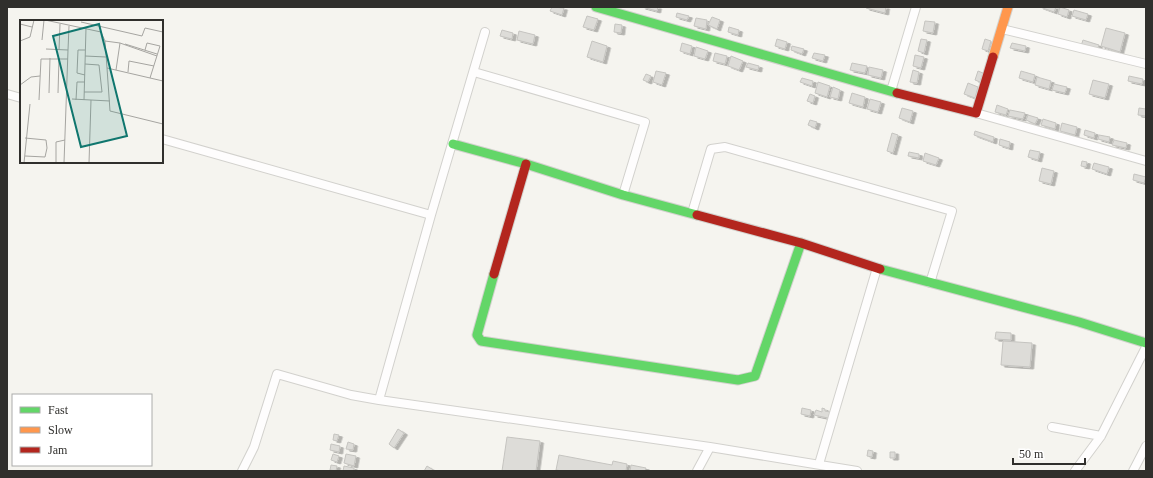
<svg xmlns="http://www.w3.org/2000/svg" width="1153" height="478" font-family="Georgia,serif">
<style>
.building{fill:#dddcd8;stroke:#c5c4c0;filter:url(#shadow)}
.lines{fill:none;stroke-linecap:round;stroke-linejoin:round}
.street-casing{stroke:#d2d1cd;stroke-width:10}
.fast-casing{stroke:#d2d1cd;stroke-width:11}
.slow-casing{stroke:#d2d1cd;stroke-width:11}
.jam-casing{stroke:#d2d1cd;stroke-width:11}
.street{stroke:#fefdfd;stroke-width:8}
.fast{stroke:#63d668;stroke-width:9}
.slow{stroke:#ff974d;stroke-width:9}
.jam{stroke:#b3261e;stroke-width:9}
.inset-road{fill:none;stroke:#a6a5a1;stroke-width:1}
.view{fill:#0f766e;fill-opacity:0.15;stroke:#0f766e;stroke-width:2}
.inset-edge{fill:none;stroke:#302f2c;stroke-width:2}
</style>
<defs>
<filter id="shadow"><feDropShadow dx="3.5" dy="2" stdDeviation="0" flood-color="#0004"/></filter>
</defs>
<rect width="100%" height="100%" fill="#f5f4ef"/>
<path class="building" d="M552 7 564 8 562 15 550 11Z
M642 7H658L657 11Z
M866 7H886L885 13 866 8Z
M1040 7H1056L1054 12Z
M1060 7 1069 10 1067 17 1058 14Z
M1074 10 1088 14 1086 20 1072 16Z
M677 13 689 16 687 20 676 17Z
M587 16 598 19 594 30 583 27Z
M712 17 720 20 717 29 708 25Z
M696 18 707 20 706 29 694 26Z
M925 21 935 22 933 33 923 31Z
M615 24 622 25 621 33 614 32Z
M729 27 739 30 738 35 728 32Z
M1106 28 1125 33 1120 52 1101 46Z
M502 30 513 33 512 39 500 36Z
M519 31 535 35 533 44 517 40Z
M777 39 787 42 785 49 775 46Z
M921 39 927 40 924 53 918 51Z
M985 39 991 41 988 51 982 49Z
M1083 40 1099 45 1097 51 1081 46Z
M592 41 607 46 603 62 587 57Z
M682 43 692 46 690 54 680 51Z
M1012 43 1026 46 1025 51 1010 48Z
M792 46 804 49 802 54 791 50Z
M696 47 708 51 705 59 694 56Z
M715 53 727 56 725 64 713 61Z
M814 53 825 55 823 61 812 58Z
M915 55 924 57 921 68 913 66Z
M731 56 743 61 739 70 728 66Z
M748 63 759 66 758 70 746 67Z
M852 63 867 66 865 73 850 70Z
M869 67 883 70 881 78 868 75Z
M913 70 919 72 917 83 910 82Z
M656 71 666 73 662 85 653 82Z
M978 71 983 73 980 82 975 80Z
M1021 71 1035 75 1033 82 1019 78Z
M646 74 651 76 648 82 643 80Z
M1129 76 1143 79 1142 84 1128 81Z
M1037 77 1051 81 1049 89 1035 85Z
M802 78 813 81 812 86 800 82Z
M1093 80 1109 84 1105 98 1089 94Z
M818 82 830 86 827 97 815 93Z
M968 83 978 87 975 98 964 94Z
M1054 84 1067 87 1065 93 1052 90Z
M833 87 840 90 838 99 830 97Z
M852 93 865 97 863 107 849 103Z
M810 94 815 96 813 103 807 101Z
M870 99 881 102 878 112 867 109Z
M997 105 1008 109 1006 115 995 112Z
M902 108 913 111 910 122 899 118Z
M1139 108 1146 109V116L1138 115Z
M1010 110 1025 113 1023 119 1008 116Z
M1028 115 1038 118 1035 124 1026 120Z
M1043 119 1056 123 1055 129 1041 125Z
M810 120 817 122 815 128 808 125Z
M1062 123 1077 127 1075 135 1060 131Z
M1085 130 1095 133 1094 138 1084 135Z
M975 131 994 137 993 142 974 135Z
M892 133 898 135 893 153 887 151Z
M1099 135 1110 137 1109 142 1098 139Z
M1000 139 1010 142 1009 148 999 145Z
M1114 140 1127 143 1126 148 1112 145Z
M1030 150 1040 152 1038 160 1028 157Z
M909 152 919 154V158L908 156Z
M925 153 939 158 936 165 923 161Z
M1082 161 1087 162 1086 167 1081 166Z
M1094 163 1109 167 1107 174 1092 169Z
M1042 168 1054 171 1051 184 1039 181Z
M1134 174 1146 177 1144 183 1133 180Z
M996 332 1011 333V340L995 339Z
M1003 341 1032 343 1030 367 1001 365Z
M802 408 811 410 810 416 801 414Z
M822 408 825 409V411L830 412 828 418 814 415 816 410 822 412Z
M398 429 404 433 394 448 389 444Z
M334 434 339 435 337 441 333 440Z
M507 437 540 441 536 471H502Z
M348 442 354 444 353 450 346 449Z
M331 444 340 446 339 452 330 450Z
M868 450 873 451 872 457 867 456Z
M890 452H895V458H890Z
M333 454 339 456 337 462 331 460Z
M346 454 356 456 354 466 344 463Z
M559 455 612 465 613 461 627 464 626 471H562L556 470Z
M331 465 337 466 336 471 330 470Z
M631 465 646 468 645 471H630Z
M344 466 354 468V471H343Z
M427 466 435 471H424Z"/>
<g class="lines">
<defs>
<path id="street" d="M1002 29 1146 64
M474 72 645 122 623 195
M891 91 916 7
M7 94 21 98
M976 113 1146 161
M162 139 431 215
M692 213 711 149 725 147 952 211 930 283
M379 400 431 215 485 32
M1052 427 1101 436
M819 464 877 268
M242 471 254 447 277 374 351 395 379 400 710 447
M697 471 710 447 857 471
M1075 471 1101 436 1146 347
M1133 471 1146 446"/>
<path id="fast" d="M596 7 897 93
M453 144 526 164 623 195 697 215
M880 269 1079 322 1146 343
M494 274 477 335 481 341 738 380 755 376 801 243"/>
<path id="slow" d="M993 57 1008 7"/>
<path id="jam" d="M897 93 976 113 993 57
M697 215 801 243 880 269
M494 274 526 164"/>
</defs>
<use href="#street" class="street-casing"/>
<use href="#fast" class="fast-casing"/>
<use href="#slow" class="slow-casing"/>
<use href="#jam" class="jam-casing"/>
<use href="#street" class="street"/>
<use href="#fast" class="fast"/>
<use href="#slow" class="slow"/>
<use href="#jam" class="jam"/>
</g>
<g transform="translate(20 20)">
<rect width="143" height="143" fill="#f5f4ef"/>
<path class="inset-road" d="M25 0 81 12 85 21 87 48 143 61M61 2 122 16 125 8 143 12M0 4 12 7M22 20 24 0M0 21 10 17 14 0M85 21 100 23M105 24 137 34M26 29 48 30 44 143M39 30 40 4M48 30 49 6M125 30 127 23 140 26 130 58M65 36 86 37M87 48 90 91 143 104M96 50 100 23 137 36M108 52 109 41 134 46M65 55 57 53 58 30H65M0 65 11 57 20 56M64 72H82L79 45 65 44M29 73 30 38M38 73 39 38M52 79 90 81M19 80 21 39H48M56 80 57 62H64M64 80 66 8M5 136 25 137 27 128 26 120 5 118M4 143 10 84M36 143V122L45 120M69 143 71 80"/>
<path class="view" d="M79 4 107 116 61 127 33 16Z"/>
<rect width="143" height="143" class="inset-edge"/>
</g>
<rect width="1153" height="478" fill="none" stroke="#302f2c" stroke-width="16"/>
<rect x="12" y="394" width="140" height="72" fill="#ffffff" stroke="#acacab"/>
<rect x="20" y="407" width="20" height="6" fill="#63d668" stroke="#acacab"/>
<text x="48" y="414" font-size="12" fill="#302f2c">Fast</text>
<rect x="20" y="427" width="20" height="6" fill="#ff974d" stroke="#acacab"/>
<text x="48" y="434" font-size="12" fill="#302f2c">Slow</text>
<rect x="20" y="447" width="20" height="6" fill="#b3261e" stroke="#acacab"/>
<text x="48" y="454" font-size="12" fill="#302f2c">Jam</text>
<path d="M1013 458v6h72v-6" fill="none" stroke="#302f2c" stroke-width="2"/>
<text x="1019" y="458" font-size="12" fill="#302f2c" stroke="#ffffff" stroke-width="3" paint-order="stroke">50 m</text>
</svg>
